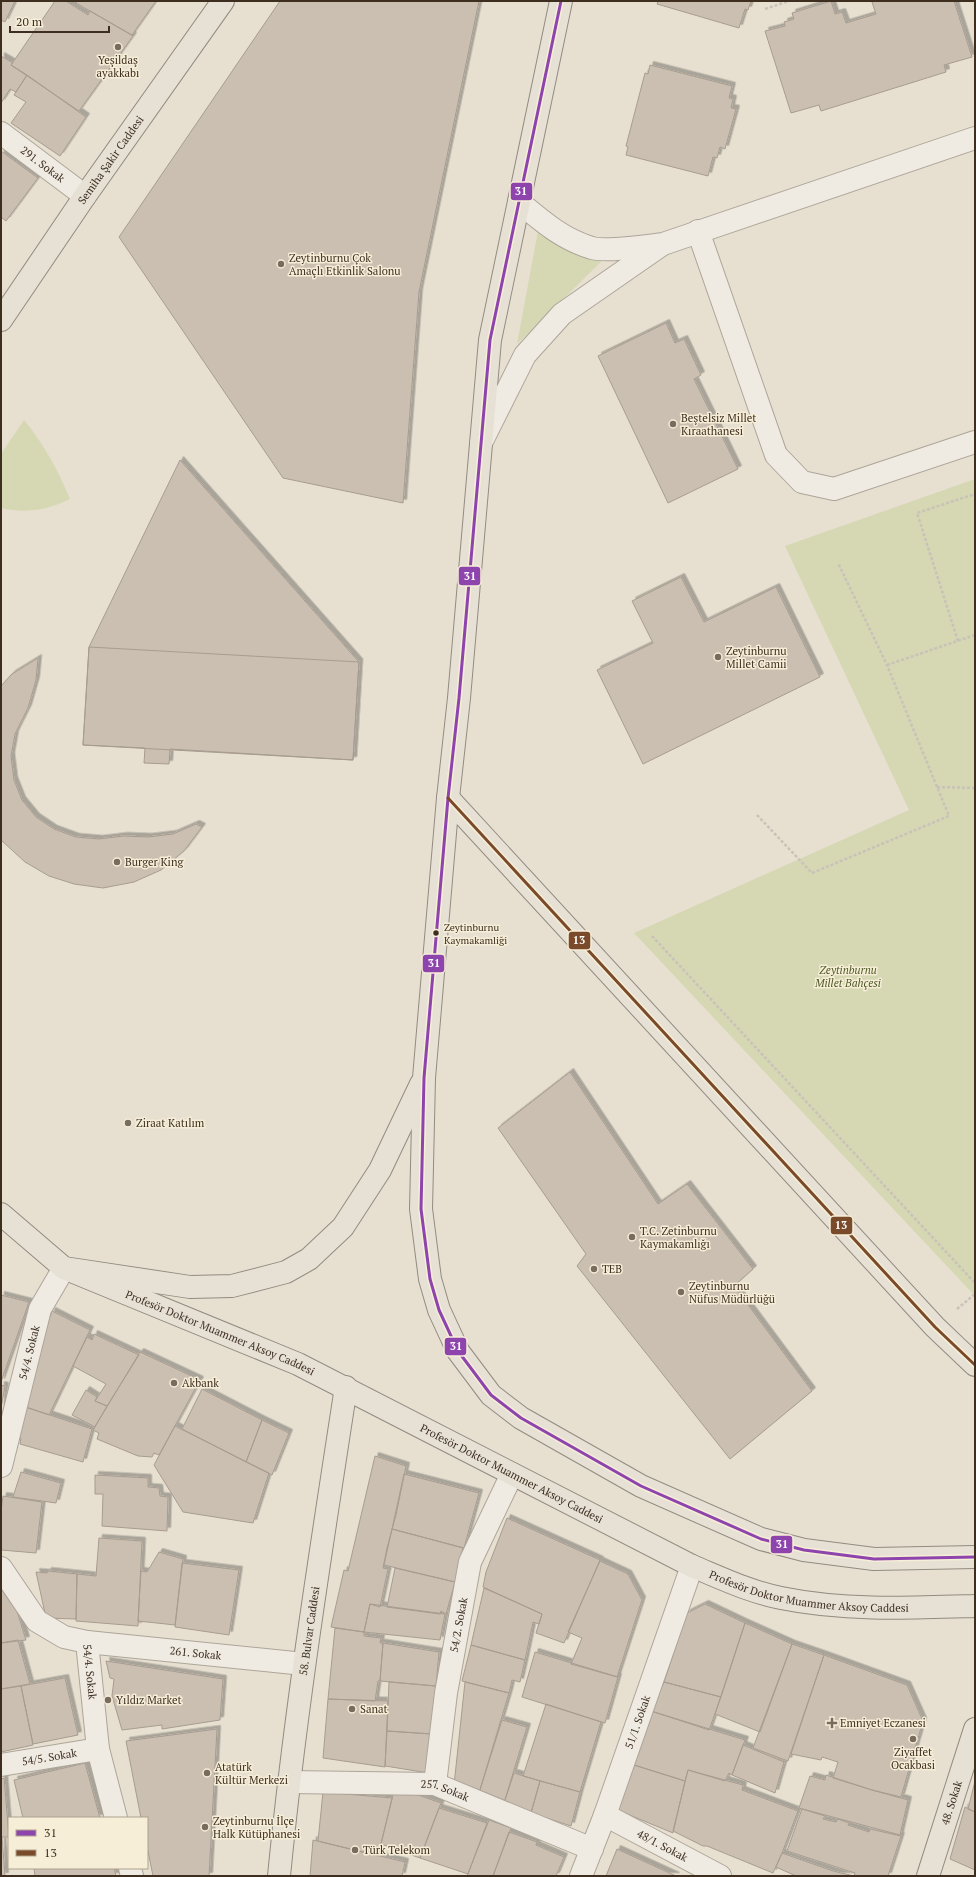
<svg xmlns="http://www.w3.org/2000/svg" width="976" height="1877" font-family="'PT Serif',serif">
<style>
.green{fill:#d6d7b3}
.building{fill:#cbbfb2;stroke:#a89c90;filter:url(#shadow)}
.lines{fill:none;stroke-linecap:round;stroke-linejoin:round}
.minor-casing{stroke:#ada599;stroke-width:24}
.major-casing{stroke:#928b80;stroke-width:24}
.path{stroke:#c8c2b9;stroke-width:2.5;stroke-dasharray:3 2;stroke-linecap:butt}
.minor{stroke:#efebe3;stroke-width:22}
.major{stroke:#e6e1d4;stroke-width:22}
.bus-1-casing{stroke:#f7eed8;stroke-width:6}
.bus-2-casing{stroke:#f7eed8;stroke-width:6}
.bus-1{stroke:#8e44ad;stroke-width:3}
.bus-2{stroke:#7a4b2a;stroke-width:3}
.poi-dot{fill:#786c5e;stroke:#f7eed8;stroke-width:1.5}
.bus-dot{fill:#3d2e20;stroke:#f7eed8;stroke-width:1.5}
.labels{text-anchor:middle;dominant-baseline:central;stroke-width:3;stroke-linejoin:round;paint-order:stroke}
.bus-label{font-size:10px;fill:#3d2e20;stroke:#f7eed8;text-anchor:start}
.poi-label{font-size:11px;fill:#3d2e20;stroke:#f7eed8;text-anchor:start}
.street-label{font-size:11px;fill:#3d2e20;stroke:#f7eed8}
.park-label{font-size:11px;font-style:italic;fill:#4d5a26;stroke:#f7eed8}
.line-badge{stroke:#f7eed8;stroke-width:1.5}
.badge-label{font-size:11px;text-anchor:middle;font-weight:bold;fill:#fff}
</style>
<defs>
<filter id="shadow"><feDropShadow dx="3.5" dy="-3.5" stdDeviation="0" flood-color="#0004"/></filter>
</defs>
<rect width="100%" height="100%" fill="#e7e0d1"/>
<path class="green" d="M538 231 605 258 517 344Z
M24 420C44 444 58 470 70 499 47 510 26 514 1 508V454Z
M975 479V1296L634 933 909 810 785 546Z"/>
<path class="building" d="M1 1H15L5 22 1 20Z
M55 1H66L88 15 90 11 133 36 79 111 11 65Z
M78 1H156L132 35 76 3Z
M280 1H479L419 292 403 503 283 478 119 237Z
M658 1H751L748 10 745 9 739 28 657 4Z
M831 1 835 14 842 12 846 23 876 14 872 2 875 1H954L972 57 944 65 946 72 821 111 819 105 791 113 765 31 785 26 784 22 794 19 792 13Z
M1 56 13 63 11 65 27 75 16 92 10 89 1 103Z
M650 65 732 86 729 98 733 99 731 108 736 109 725 149 720 147 717 158 713 157 708 176 626 155 628 147 626 146 645 73 648 74Z
M27 75 86 117 60 156 11 123 26 102 14 95Z
M1 151 38 178 6 221 1 217Z
M666 323 675 343 684 339 701 375 694 379 738 469 668 503 598 356Z
M180 460 359 662 353 760 83 745 89 647Z
M681 577 704 622 776 587 820 677 643 764 597 670 653 643 632 601Z
M89 647 359 662 353 760 170 749 169 764 144 763 145 748 83 745Z
M38 658 36 680 28 708 15 734 11 756 14 780 22 800 36 817 54 829 76 837 99 839 124 836 148 837 173 834 196 824 202 827 184 851 161 870 134 882 103 888 74 884 49 876 25 862 1 840V686L12 674Z
M570 1072 658 1204 687 1184 753 1269 734 1286 812 1391 730 1459 577 1266 586 1254 498 1128Z
M1 1295 29 1302 1 1382Z
M52 1311 90 1330 49 1415 19 1405Z
M94 1334 139 1355 107 1406 95 1401 106 1384 73 1366 87 1337 92 1340Z
M140 1352 200 1380 159 1455 154 1453 152 1457 138 1456 97 1439 99 1433 93 1430Z
M1 1385 5 1386 1 1408Z
M202 1389 262 1420 246 1462 182 1429Z
M86 1390 97 1397 95 1401 107 1406 93 1430 95 1427 72 1415Z
M23 1406 92 1429 83 1462 20 1444 21 1438 14 1436Z
M262 1420 289 1433 272 1475 246 1462Z
M175 1426 269 1473 253 1523 183 1512 154 1465Z
M375 1456 406 1466 396 1515 387 1548 383 1568 388 1569 380 1607 370 1604 364 1632 331 1627 344 1570 348 1571Z
M21 1472 61 1483 56 1503 13 1497Z
M404 1474 479 1493 464 1548 392 1529Z
M95 1475 148 1478V1487L159 1488 160 1496 168 1497 167 1531 102 1526 103 1494H95Z
M3 1496 42 1502 36 1553 1 1550V1511Z
M507 1518 600 1560 564 1643 536 1633 542 1614 483 1587 486 1572Z
M392 1529 463 1548 455 1582 384 1565Z
M99 1538 142 1541 138 1626 76 1621 77 1574 96 1576Z
M159 1552 183 1559 175 1625 138 1621 141 1571 147 1572Z
M600 1561 628 1574 642 1600 617 1677 571 1664 582 1638 568 1632Z
M182 1563 239 1570 229 1635 175 1627Z
M395 1568 455 1582 446 1614 441 1611 440 1614 387 1607Z
M48 1571 77 1574 76 1619 46 1618 36 1572 47 1573Z
M1 1581 8 1582 26 1640 1 1643Z
M484 1588 542 1614 539 1624 533 1622 525 1660 471 1645Z
M370 1604 445 1614 440 1640 364 1632Z
M705 1604 745 1623 721 1697 664 1682 687 1613Z
M745 1623 792 1644 760 1732 715 1714Z
M335 1628 364 1632V1636L381 1638 380 1643H383L380 1681H378L375 1701 328 1699Z
M18 1640 30 1684 1 1689V1643Z
M383 1643 439 1652 436 1686 380 1681Z
M792 1644 824 1655 788 1761 753 1748Z
M471 1645 525 1660 520 1682 512 1680 509 1693 462 1681Z
M535 1652 618 1677 605 1723 522 1697Z
M824 1655 907 1685 923 1721 901 1797 872 1790 833 1778 838 1762 822 1757 821 1760 791 1754Z
M106 1661 223 1679 220 1720 162 1729V1725L122 1730 112 1696 114 1679 110 1678Z
M65 1678 78 1735 33 1744 21 1686Z
M389 1682 436 1686 432 1734 387 1731Z
M465 1682 509 1693 479 1793 454 1785Z
M664 1682 721 1697 709 1730 651 1711Z
M21 1686 33 1745 1 1752V1689Z
M328 1699 388 1701 385 1767 323 1758Z
M546 1704 601 1722 580 1792 523 1776Z
M651 1711 745 1740 732 1775 729 1773 725 1781 688 1770 685 1781 634 1765 642 1743 639 1742Z
M502 1720 527 1727 504 1803 479 1793Z
M217 1729 209 1876H153L147 1846V1818H141L126 1741Z
M387 1731 432 1734 429 1773 385 1766Z
M743 1745 784 1762 775 1793 732 1775Z
M85 1763 100 1818H23L14 1780Z
M634 1765 685 1781 673 1833 615 1809Z
M688 1770 743 1785 742 1790 798 1811 782 1853 773 1873 707 1846H703L673 1831Z
M514 1773 540 1781 531 1813 504 1803Z
M826 1775 872 1790 908 1800 900 1835 799 1808 810 1776 825 1780Z
M4 1778 9 1837H2L5 1876H1V1779Z
M540 1781 580 1792 571 1826 531 1813Z
M975 1781V1812L968 1809Z
M395 1787 441 1803 420 1858 381 1844Z
M323 1792 392 1798 378 1856 318 1841Z
M965 1807 975 1812V1870L950 1859Z
M439 1808 487 1823 468 1874 420 1858Z
M802 1809 825 1816 823 1819 836 1822 838 1819 849 1823 848 1825 869 1832 870 1829 901 1836 888 1876H854L855 1873 787 1851Z
M489 1820 511 1828 493 1876H467Z
M509 1832 537 1842 536 1845 564 1857 556 1876H493Z
M313 1840 405 1862 402 1876H310Z
M617 1849 676 1876H606Z
M782 1853 833 1871 854 1876H796L776 1867Z
M34 1868H114L116 1876H35Z"/>
<g class="lines">
<defs>
<g id="minor">
<path id="s1" d="M1 133 85 196"/>
<path d="M519 202C542 221 562 239 592 248 607 252 646 246 663 244L975 138"/>
<path d="M698 231 776 455 802 482 834 489 975 442"/>
<path d="M481 443 525 355 562 314 660 246"/>
<path id="s2" d="M1 1466 40 1309 64 1268"/>
<path id="s3" d="M1 1568 37 1621 64 1637 87 1642 98 1749 116 1818"/>
<path id="s4" d="M87 1642 304 1664"/>
<path id="s5" d="M1 1765 98 1749"/>
<path id="s6" d="M288 1782 435 1784 592 1849"/>
<path id="s7" d="M435 1784 446 1693 470 1562 512 1474"/>
<path id="s8" d="M605 1815 720 1876"/>
<path d="M130 1868 132 1876"/>
<path id="s9" d="M581 1876 605 1815 692 1566"/>
</g>
<g id="major">
<path d="M561 1 490 340 459 698 448 798 424 1078 421 1209 430 1279 439 1310 458 1351 491 1395 521 1418 641 1486 761 1539 804 1550 874 1559 975 1557"/>
<path id="s10" d="M1 320 85 196 223 1"/>
<path d="M448 798 935 1327 975 1365"/>
<path d="M1 1214 64 1268 190 1287 232 1286 286 1272 309 1259 343 1227 380 1170 421 1084"/>
<path id="s11" d="M64 1268 298 1364 692 1566C721 1578 750 1592 781 1598 844 1611 911 1608 975 1606"/>
<path id="s12" d="M279 1876C295 1712 321 1550 346 1387"/>
<path id="s13" d="M928 1876 975 1729"/>
</g>
</defs>
<use href="#minor" class="minor-casing"/>
<use href="#major" class="major-casing"/>
<path class="path" d="M765 9 789 1
M958 641 917 513 975 494
M887 665 975 635
M937 787 975 788
M757 815 812 873 949 816 887 665 838 563
M652 936 975 1283
M957 1309 975 1294"/>
<use href="#minor" class="minor"/>
<use href="#major" class="major"/>
<defs>
<path id="bus-1" d="M561 1 490 340 459 698 448 798 424 1078 421 1209 430 1279 439 1310 458 1351 491 1395 521 1418 641 1486 761 1539 804 1550 874 1559 975 1557"/>
<path id="bus-2" d="M448 798 935 1327 975 1365"/>
</defs>
<use href="#bus-1" class="bus-1-casing"/>
<use href="#bus-2" class="bus-2-casing"/>
<use href="#bus-1" class="bus-1"/>
<use href="#bus-2" class="bus-2"/>
</g>
<g class="poi-dot">
<circle cx="118" cy="47" r="4"/>
<circle cx="281" cy="264" r="4"/>
<circle cx="673" cy="424" r="4"/>
<circle cx="718" cy="657" r="4"/>
<circle cx="117" cy="862" r="4"/>
<circle cx="128" cy="1123" r="4"/>
<circle cx="632" cy="1237" r="4"/>
<circle cx="594" cy="1269" r="4"/>
<circle cx="681" cy="1292" r="4"/>
<circle cx="174" cy="1383" r="4"/>
<circle cx="108" cy="1700" r="4"/>
<circle cx="352" cy="1709" r="4"/>
<path d="M830 1717h4v4h4v4h-4v4h-4v-4h-4v-4h4z"/>
<circle cx="913" cy="1739" r="4"/>
<circle cx="207" cy="1773" r="4"/>
<circle cx="205" cy="1827" r="4"/>
<circle cx="355" cy="1850" r="4"/>
</g>
<circle class="bus-dot" cx="436" cy="933" r="3.5"/>
<g class="labels">
<g class="bus-label">
<text x="444" y="927">Zeytinburnu<tspan x="444" dy="13">Kaymakamliği</tspan></text>
</g>
<g class="poi-label">
<text x="118" y="60" text-anchor="middle">Yeşildaş<tspan x="118" dy="13">ayakkabı</tspan></text>
<text x="289" y="258">Zeytinburnu Çok<tspan x="289" dy="13">Amaçlı Etkinlik Salonu</tspan></text>
<text x="681" y="418">Beştelsiz Millet<tspan x="681" dy="13">Kıraathanesi</tspan></text>
<text x="726" y="651">Zeytinburnu<tspan x="726" dy="13">Millet Camii</tspan></text>
<text x="125" y="862">Burger King</text>
<text x="136" y="1123">Ziraat Katılım</text>
<text x="640" y="1231">T.C. Zetinburnu<tspan x="640" dy="13">Kaymakamlığı</tspan></text>
<text x="602" y="1269">TEB</text>
<text x="689" y="1286">Zeytinburnu<tspan x="689" dy="13">Nüfus Müdürlüğü</tspan></text>
<text x="182" y="1383">Akbank</text>
<text x="116" y="1700">Yıldız Market</text>
<text x="360" y="1709">Sanat</text>
<text x="840" y="1723">Emniyet Eczanesi</text>
<text x="913" y="1752" text-anchor="middle">Ziyaffet<tspan x="913" dy="13">Ocakbasi</tspan></text>
<text x="215" y="1767">Atatürk<tspan x="215" dy="13">Kültür Merkezi</tspan></text>
<text x="213" y="1821">Zeytinburnu İlçe<tspan x="213" dy="13">Halk Kütüphanesi</tspan></text>
<text x="363" y="1850">Türk Telekom</text>
</g>
<g class="street-label">
<text stroke="none"><textPath href="#s10" startOffset="194">Semiha Şakir Caddesi</textPath></text>
<text stroke="none"><textPath href="#s1" startOffset="52">291. Sokak</textPath></text>
<text stroke="none"><textPath href="#s11" startOffset="169">Profesör Doktor Muammer Aksoy Caddesi</textPath></text>
<text stroke="none"><textPath href="#s2" startOffset="117">54/4. Sokak</textPath></text>
<text stroke="none"><textPath href="#s11" startOffset="493">Profesör Doktor Muammer Aksoy Caddesi</textPath></text>
<text stroke="none"><textPath href="#s11" startOffset="817">Profesör Doktor Muammer Aksoy Caddesi</textPath></text>
<text stroke="none"><textPath href="#s7" startOffset="161">54/2. Sokak</textPath></text>
<text stroke="none"><textPath href="#s12" startOffset="247">58. Bulvar Caddesi</textPath></text>
<text stroke="none"><textPath href="#s4" startOffset="109">261. Sokak</textPath></text>
<text stroke="none"><textPath href="#s3" startOffset="149">54/4. Sokak</textPath></text>
<text stroke="none"><textPath href="#s9" startOffset="164">51/1. Sokak</textPath></text>
<text stroke="none"><textPath href="#s5" startOffset="49">54/5. Sokak</textPath></text>
<text stroke="none"><textPath href="#s6" startOffset="158">257. Sokak</textPath></text>
<text stroke="none"><textPath href="#s13" startOffset="77">48. Sokak</textPath></text>
<text stroke="none"><textPath href="#s8" startOffset="65">48/1. Sokak</textPath></text>
</g>
<g class="park-label">
<text x="848" y="970">Zeytinburnu<tspan x="848" dy="13">Millet Bahçesi</tspan></text>
</g>
</g>
<g class="line-badge">
<rect x="510" y="182" width="23" height="19" rx="4" fill="#8e44ad"/>
<rect x="458" y="566" width="23" height="20" rx="4" fill="#8e44ad"/>
<rect x="568" y="931" width="23" height="19" rx="4" fill="#7a4b2a"/>
<rect x="422" y="954" width="23" height="19" rx="4" fill="#8e44ad"/>
<rect x="830" y="1216" width="23" height="19" rx="4" fill="#7a4b2a"/>
<rect x="444" y="1337" width="23" height="19" rx="4" fill="#8e44ad"/>
<rect x="770" y="1535" width="23" height="19" rx="4" fill="#8e44ad"/>
</g>
<g class="badge-label">
<text x="521" y="195">31</text>
<text x="470" y="580">31</text>
<text x="579" y="944">13</text>
<text x="434" y="967">31</text>
<text x="841" y="1229">13</text>
<text x="456" y="1350">31</text>
<text x="782" y="1548">31</text>
</g>
<rect width="976" height="1877" fill="none" stroke="#3d2e20" stroke-width="4"/>
<rect x="8" y="1817" width="140" height="52" fill="#f7eed8" stroke="#ada18e"/>
<rect x="16" y="1830" width="20" height="6" fill="#8e44ad" stroke="#ada18e"/>
<text x="44" y="1837" font-size="12" fill="#3d2e20">31</text>
<rect x="16" y="1850" width="20" height="6" fill="#7a4b2a" stroke="#ada18e"/>
<text x="44" y="1857" font-size="12" fill="#3d2e20">13</text>
<path d="M10 26v6h99v-6" fill="none" stroke="#3d2e20" stroke-width="2"/>
<text x="16" y="26" font-size="12" fill="#3d2e20" stroke="#f7eed8" stroke-width="3" paint-order="stroke">20 m</text>
</svg>
